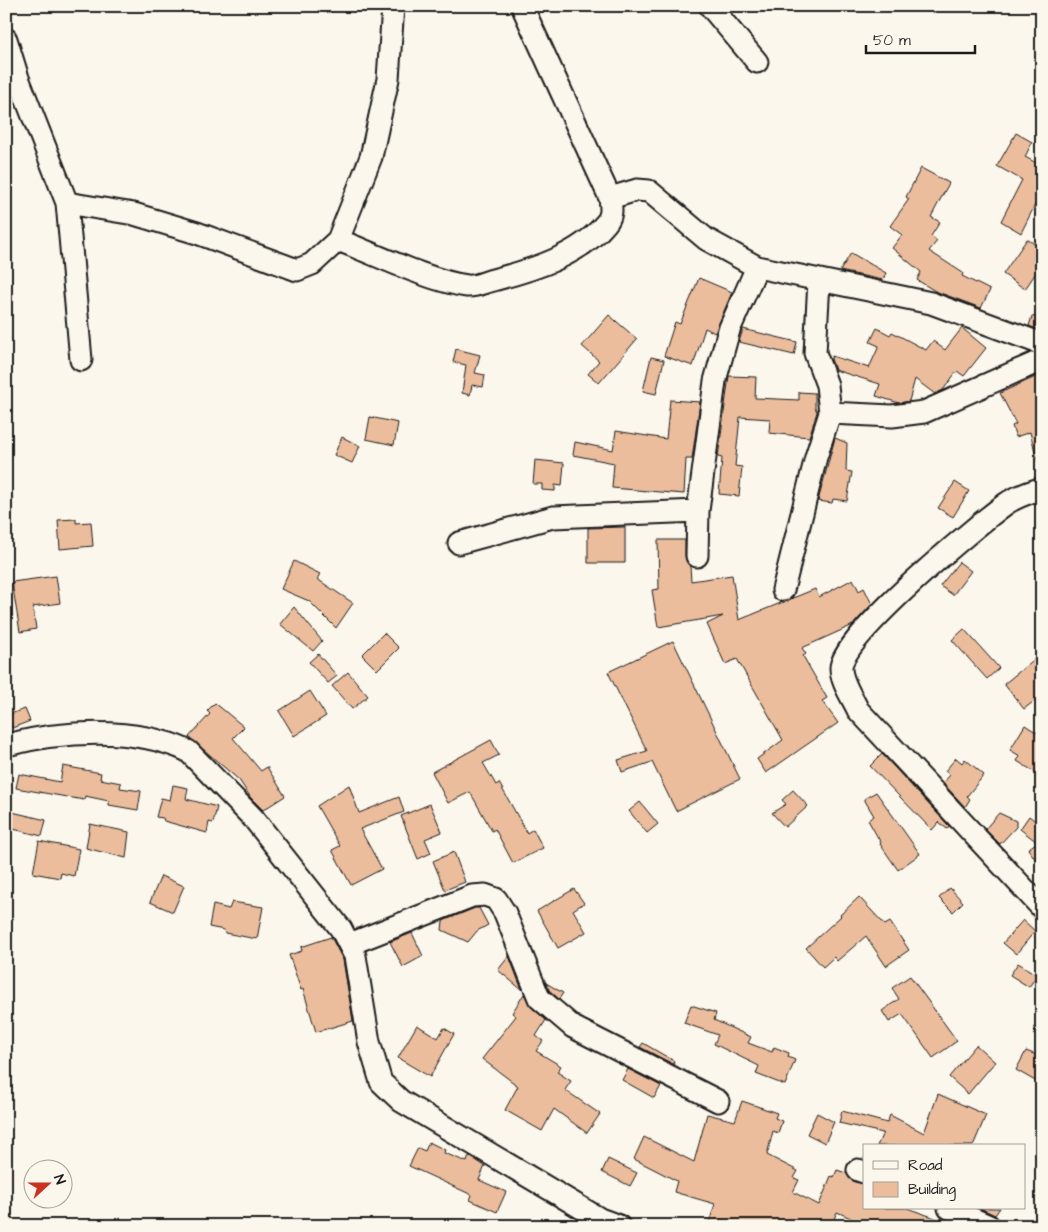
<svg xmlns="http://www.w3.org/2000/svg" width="1048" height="1232" font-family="'Architects Daughter',sans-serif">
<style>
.building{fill:#ecbd9c;stroke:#1c1c1c}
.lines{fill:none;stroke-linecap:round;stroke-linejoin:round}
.minor-casing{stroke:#1c1c1c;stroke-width:25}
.minor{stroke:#fbf7ec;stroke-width:21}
</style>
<rect width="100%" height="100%" fill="#fbf7ec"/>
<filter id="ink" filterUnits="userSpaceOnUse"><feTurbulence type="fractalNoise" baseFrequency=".02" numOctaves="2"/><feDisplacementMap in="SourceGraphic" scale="10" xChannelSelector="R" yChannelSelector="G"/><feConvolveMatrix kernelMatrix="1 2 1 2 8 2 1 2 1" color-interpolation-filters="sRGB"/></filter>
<g filter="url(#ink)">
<path class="building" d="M1016 133 1032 142 1025 157 1042 166V191L1021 233 1001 221 1022 180 997 166Z
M921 168 949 183 931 217 940 222 931 236 937 241 929 251 963 273 962 276 990 290 981 308 935 291 917 280 921 272 892 248 902 235 890 226 909 199 906 197Z
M1027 239 1042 249V264L1025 289 1003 274Z
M851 253 886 273 883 280 840 271Z
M699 278 732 292 715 333 705 328 693 366 664 356 675 322 680 324Z
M609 315 637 339 599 383 588 374 599 361 582 346Z
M1032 316 1042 319V331L1029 326Z
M877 328 890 335 892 332 926 350 933 341 945 350 962 328 986 348 964 376 957 371 943 390 935 394 915 379 909 401 899 403 876 396 880 384 835 370 831 359 832 356 869 368 879 346 870 342Z
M743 329 797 342 794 355 739 342Z
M456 349 480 355 475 373 485 375 483 387 472 385 470 395 462 393 466 365 453 362Z
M651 357 664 360 656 394 643 391Z
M1042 374V462L1038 463 1030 432 1016 437 1012 426 1016 424 1000 393Z
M729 376 756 377 755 398 799 400V392L815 393V407L817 412 809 437 769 433 770 419 740 417 735 466 742 467 739 496 719 494 722 458 718 457Z
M670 400 700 402 692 459H686L684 494 612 488 614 463 573 455 575 442 613 450 616 431 666 439Z
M370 417 398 423 394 445 366 439Z
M342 437 360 446 352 463 334 455Z
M835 438 847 443 846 471 852 472 847 501 833 499 832 503 818 501Z
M535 460 564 463 562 486 555 485V491L542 490V484H533Z
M955 482 969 491 953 517 938 508Z
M76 519V523L91 522 93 546 60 549 58 520Z
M625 527V563H588V528Z
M658 540H685V556L690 566 691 581 732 575 739 620 815 589 819 597 853 579 859 591 864 588 872 604 853 625 802 648 806 654 803 656 827 698 822 701 838 723 766 773 757 759 783 740 737 659 725 664 707 624 723 616 658 627 652 590 659 589Z
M294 561 320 574 317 579 353 603 336 628 309 601 281 589Z
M959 562 971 571 953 595 940 586Z
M56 576 60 603 33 607 36 629 20 632 12 582Z
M294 607 322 641 313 651 280 624Z
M964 629 999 668 987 679 952 640Z
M384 633 399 648 377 670 362 655Z
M673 641 740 779 676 811 652 762 622 772 618 760 647 751 608 672Z
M1042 653V695L1024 709 1004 684Z
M318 654 337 676 328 683 309 662Z
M348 672 368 696 352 709 332 686Z
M310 691 326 716 294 736 279 711Z
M215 703 244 727 233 738 261 771 267 767 285 796 263 810 251 798 239 780 189 737 210 714 207 711Z
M25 709 30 721 12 728 7 715Z
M1025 725 1042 736V767L1038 774 1017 761 1020 756 1010 750Z
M491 740 499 755 483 763 496 785 499 783 527 833 533 829 543 848 513 863 495 829 492 831 470 792 448 803 432 772Z
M882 754 949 826 947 829 939 822 932 830 870 766Z
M956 758 962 763 965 759 984 775 967 796 970 799 965 807 943 783 950 775 945 771Z
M63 766 101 773 100 779 121 783 120 788 141 791 138 810 109 805V801L85 796 84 800 16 788 19 774 60 782Z
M173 785 188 788 186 799 217 807 213 823 209 822 207 833 164 821 163 818 156 817 161 798 170 800Z
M349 785 359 813 399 797 404 812 360 829 382 869 351 885 332 850 340 846 317 806Z
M793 790 808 806 785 827 772 813 786 804 782 800Z
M876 792 920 854 898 870 880 844 881 843 868 820 874 816 864 799Z
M640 802 658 824 647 833 629 811Z
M430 804 442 832 425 839 431 853 418 859 401 816Z
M12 812 46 820 42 836 9 828Z
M999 813 1016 821V827L1000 844 985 829Z
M1029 816 1042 826V868L1028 849 1037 842 1020 829Z
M90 824 129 832 126 858 86 848Z
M39 841 79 849 74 876 61 873 60 878 33 873Z
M454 852 465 882 445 890 433 861Z
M161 876 184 886 173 912 150 902Z
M950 888 963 902 953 912 939 898Z
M574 889 584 903 573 910 586 932 558 948 537 911Z
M859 897 885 925 890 922 909 950 886 966 866 936 837 961 834 957 823 967 806 948 841 916 840 915Z
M232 902 263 907 257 939 225 933 224 930 209 927 213 905 229 909Z
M475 908H479L488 925 477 931 468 942 442 930 443 921Z
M1023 920 1035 931 1016 954 1003 943Z
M412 933 423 956 403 967 390 942Z
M331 937 343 960 353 1021 316 1032 303 989 301 990 289 955 302 951 301 947Z
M509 956 522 990 498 970Z
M1018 963 1037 975 1029 987 1010 975Z
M910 976 957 1041 933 1058 902 1014 889 1022 882 1011 899 999 892 988Z
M546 983 563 993 559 999 549 990Z
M524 994 531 1007 546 1020 536 1036 543 1041 536 1051 561 1066 557 1072 571 1081 565 1090 600 1114 587 1133 554 1109 542 1131 505 1110 518 1086 482 1059 516 1016 512 1013Z
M691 1005 716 1013 714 1020 751 1037 748 1043 772 1052 774 1047 789 1053 788 1057 795 1060 785 1085 756 1074 759 1066 714 1044 718 1035 684 1023Z
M417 1025 438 1038 444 1028 454 1034 430 1077 398 1058Z
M643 1043 674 1061 673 1064 640 1047Z
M976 1045 995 1062 968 1094 949 1077Z
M1026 1051 1042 1057V1075L1037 1082 1016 1070Z
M628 1069 661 1086 654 1098 622 1080Z
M938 1094 986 1115 973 1146H877L883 1133 839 1123 842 1111 887 1123 890 1115 924 1133Z
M742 1101 777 1113 775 1118 782 1121 778 1133 773 1131 767 1155 798 1171 794 1178 799 1180 793 1192 819 1205 831 1176 834 1177 837 1170 846 1173 854 1182 864 1184V1208H907L952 1224 951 1226H869L837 1212 831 1226H708L715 1204 674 1192 677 1181 634 1159 644 1137 694 1162 707 1114 735 1121Z
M817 1113 834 1122 825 1143 807 1134Z
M429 1142 445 1150 444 1153 467 1162 469 1156 485 1166 479 1180 506 1192 497 1212 470 1200 472 1195 409 1166 418 1148 425 1151Z
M608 1159 637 1173 630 1186 602 1172Z
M980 1208H1000L995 1215Z"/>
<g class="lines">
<defs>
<path id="minor" d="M710 6 757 62
M6 39 18 78 67 203 134 214 197 233 297 270 312 264 338 240 371 157 388 79 393 6
M610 198 637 190 649 191 706 239 757 267 931 303 1042 344
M67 203 81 360
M338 240C375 254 429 281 467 286 475 287 485 282 493 280 532 270 579 256 606 223 613 215 611 207 610 198L522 6
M830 413 892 416 924 412 1042 360
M1042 488C1031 492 1017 496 1007 503 979 523 840 638 841 668 841 682 852 697 858 710L1042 908
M459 543 553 517 698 511
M697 556 698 511 715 381 729 330 757 267
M783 590 816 457 830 413 827 385 815 353 819 281
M6 745C63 731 134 726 188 751L254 819 341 929 355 956 369 1042 381 1082 401 1101 600 1219 619 1226
M350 944 472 896 485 895 496 899 505 913 539 998 573 1027 718 1101
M858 1170 864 1172
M949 1208 989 1226"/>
</defs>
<use href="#minor" class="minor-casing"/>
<use href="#minor" class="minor"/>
</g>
</g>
<rect width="1048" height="1232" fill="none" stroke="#fbf7ec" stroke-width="25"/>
<rect x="12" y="12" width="1023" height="1207" fill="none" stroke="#1c1c1c" stroke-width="2" filter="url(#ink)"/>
<rect x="863" y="1144" width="162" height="65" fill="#fbf7ec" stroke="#a29f99"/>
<rect x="873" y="1161" width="25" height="8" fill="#fbf7ec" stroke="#a29f99"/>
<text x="908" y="1170" font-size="15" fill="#1c1c1c">Road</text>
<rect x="873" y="1182" width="25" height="15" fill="#ecbd9c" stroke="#a29f99"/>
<text x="908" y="1194" font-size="15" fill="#1c1c1c">Building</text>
<g transform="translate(48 1184) rotate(69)"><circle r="24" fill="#fbf7ec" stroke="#a29f99"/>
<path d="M0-4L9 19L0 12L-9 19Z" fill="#c8321e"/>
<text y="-8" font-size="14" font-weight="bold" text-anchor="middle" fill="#1c1c1c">N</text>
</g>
<path d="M866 45v8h109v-8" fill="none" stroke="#1c1c1c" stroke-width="2.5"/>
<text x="873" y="45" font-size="15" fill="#1c1c1c" stroke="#fbf7ec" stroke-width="4" paint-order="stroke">50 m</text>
</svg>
